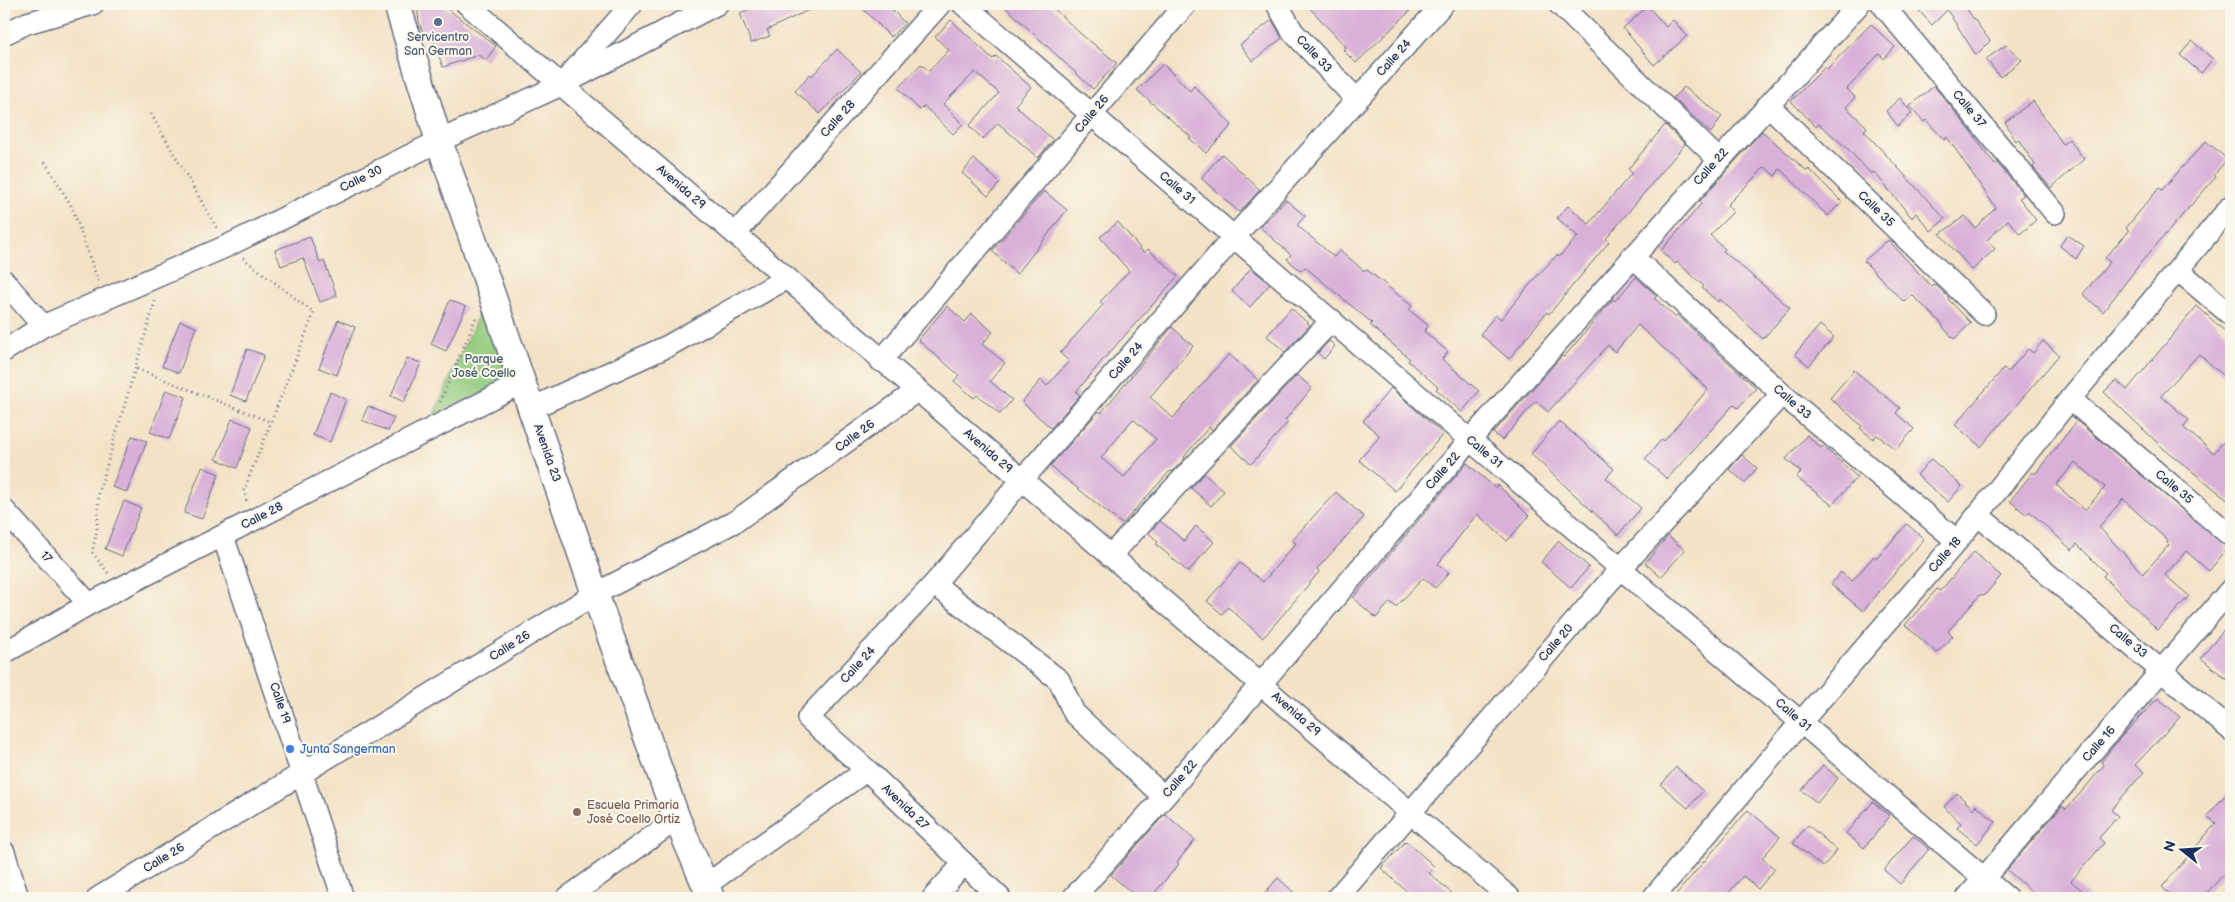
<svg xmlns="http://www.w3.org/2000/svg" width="2235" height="902" font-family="'Balsamiq Sans',sans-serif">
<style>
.green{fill:#93cb7e;stroke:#577d6e}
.building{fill:#d8b0d8;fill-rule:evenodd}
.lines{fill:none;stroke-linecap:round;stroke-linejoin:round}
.minor-casing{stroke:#676e82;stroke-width:24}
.major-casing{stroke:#676e82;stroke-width:29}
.path{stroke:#676e82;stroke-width:3;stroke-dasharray:1 4;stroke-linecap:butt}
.minor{stroke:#fff;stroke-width:21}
.major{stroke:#fff;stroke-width:26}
.service-dot{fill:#5c6f8a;stroke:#fbf7ec;stroke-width:2}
.shop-dot{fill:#3f7fe0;stroke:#fbf7ec;stroke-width:2}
.education-dot{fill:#8d6e63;stroke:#fbf7ec;stroke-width:2}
.labels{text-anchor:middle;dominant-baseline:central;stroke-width:4;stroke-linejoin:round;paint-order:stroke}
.service-label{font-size:12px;fill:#4e5e75;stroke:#fbf7ec}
.street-label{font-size:12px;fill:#1b2f5e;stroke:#fbf7ec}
.park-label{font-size:12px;fill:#3f5e68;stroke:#fbf7ec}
.shop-label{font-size:12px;fill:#366cbe;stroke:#fbf7ec;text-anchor:start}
.education-label{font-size:12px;fill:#785e54;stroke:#fbf7ec;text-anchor:start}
</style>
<rect width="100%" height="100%" fill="#fbf7ec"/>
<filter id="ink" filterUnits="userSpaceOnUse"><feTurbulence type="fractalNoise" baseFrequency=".02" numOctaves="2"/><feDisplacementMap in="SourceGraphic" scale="10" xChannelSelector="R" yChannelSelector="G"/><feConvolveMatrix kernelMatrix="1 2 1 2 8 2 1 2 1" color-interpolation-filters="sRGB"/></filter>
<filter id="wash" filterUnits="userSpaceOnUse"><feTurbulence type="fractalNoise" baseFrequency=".0096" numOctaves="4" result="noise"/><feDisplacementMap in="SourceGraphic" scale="20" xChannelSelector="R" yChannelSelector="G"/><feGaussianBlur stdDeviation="1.12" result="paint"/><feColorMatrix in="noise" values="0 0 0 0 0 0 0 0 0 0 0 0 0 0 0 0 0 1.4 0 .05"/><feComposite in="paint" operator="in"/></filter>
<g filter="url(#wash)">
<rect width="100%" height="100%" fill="#f3e2c6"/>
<path class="green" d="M485 300 515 379 434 414Z"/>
<g id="blocks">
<path class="building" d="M417 4H441L496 46 486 60 478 55 443 67 432 36 425 39 419 22Z
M762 4H821L767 30 770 36 751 43 740 13Z
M858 4H886L905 23 891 37Z
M1002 4H1049L1082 35 1117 63 1093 89Z
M1306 4H1403L1410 11 1356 63 1343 50 1346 47Z
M1913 4H1963L1990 41 1976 55 1947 10 1932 25Z
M1648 6 1666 27 1673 20 1687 36 1654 65 1623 28Z
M951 20 993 59 996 56 1031 87 1015 105 1053 140 1038 158 998 123 983 139 969 126 999 93 975 72 943 104 963 124 953 134 924 106 920 110 898 88 921 64 929 71 949 50 935 37Z
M1272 20 1282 38 1253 61 1240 45Z
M1871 24 1895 47 1884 59 1879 54 1847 89 1855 97 1846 107 1867 127 1864 131 1945 219 1931 231 1916 213 1912 218 1874 172 1871 174 1847 148 1819 124 1816 127 1791 101 1825 67 1827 69Z
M2192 41 2213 59 2201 73 2180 55Z
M2006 45 2022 60 2000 77 1986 59Z
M837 49 861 72 820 114 795 91 810 74 812 76Z
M1163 64 1190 91 1194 86 1232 125 1206 153 1189 138 1191 137 1137 90Z
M1934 86 1969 129 1995 165 1997 163 2024 195 2019 198 2036 220 2020 234 2008 220 1987 240 1995 249 1972 270 1940 234 1965 216 1975 228 1996 208 1947 137 1944 140 1926 120 1924 122 1910 106Z
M1684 87 1722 116 1711 133 1673 98Z
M1900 98 1912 113 1898 126 1886 111Z
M2033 101 2063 144 2069 139 2084 159 2051 188 2033 167 2035 165 2018 139 2016 141 2005 122Z
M1665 125 1685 144 1606 239 1609 242 1549 314 1547 312 1509 359 1480 334 1496 315 1501 319 1537 276 1557 255 1559 257 1578 236 1557 218 1568 206 1589 224 1632 173 1628 169Z
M1762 131 1807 171 1809 169 1842 202 1828 216 1780 169 1775 176 1765 167 1727 205 1733 212 1710 235 1725 249 1723 251 1790 308 1763 339 1720 299 1718 302 1702 288 1704 286 1677 262 1675 264 1661 251 1702 203 1700 201Z
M2206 141 2227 159 2214 175 2216 177 2142 261 2103 312 2083 294 2110 262 2105 258 2129 231 2126 228 2159 188 2162 190Z
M1222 154 1260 190 1239 212 1201 178Z
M974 159 1000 183 988 196 962 173Z
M1044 191 1067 210 1017 274 992 251Z
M1286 200 1305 216 1297 225 1334 257 1340 250 1364 271 1366 269 1412 306 1409 310 1429 326 1424 331 1448 352 1442 359 1479 391 1462 412 1436 389 1438 387 1408 361 1410 359 1370 325 1372 323 1305 267 1301 271 1287 259 1291 255 1260 227Z
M1118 222 1144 253 1148 249 1178 276 1102 361 1076 392 1080 395 1051 428 1022 402 1041 380 1047 386 1069 361 1060 353 1103 305 1100 302 1129 271 1100 237Z
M2067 235 2084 246 2076 259 2060 246Z
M310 237 320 263 324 261 337 296 320 302 303 258 281 266 275 250Z
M1888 240 1932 287 1935 284 1949 298 1948 299 1971 323 1954 339 1942 326 1943 325 1912 295 1904 302 1864 261Z
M1251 268 1270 284 1250 307 1232 291Z
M1636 277 1657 296 1654 298 1675 317 1677 315 1756 388 1738 408 1734 404 1667 479 1645 459 1662 439 1664 441 1708 389 1638 325 1615 352 1608 345 1548 412 1536 401 1502 440 1493 433 1562 356 1564 357 1613 299 1615 301Z
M450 300 466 307 446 351 431 344Z
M947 306 965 322 972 314 993 332 982 344 1005 363 990 381 1012 400 1000 414 977 395 974 398 954 381 959 375 918 340Z
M2197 306 2231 337V382L2199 354 2161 396 2189 420 2183 427 2214 453 2223 442 2231 449V502L2164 449 2104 392 2116 380 2127 390Z
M1291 308 1310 325 1285 352 1267 336Z
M338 320 355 327 337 375 319 368Z
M180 321 196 327 179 373 162 366Z
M1820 325 1834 337 1809 366 1795 354Z
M1172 327 1193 346 1150 397 1173 418 1229 354 1258 380 1212 430 1209 427 1184 457 1185 458 1172 472 1170 471 1122 524 1050 466 1099 411 1101 413ZM1133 419 1156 439 1124 477 1101 458Z
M1329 341 1335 346 1324 359 1318 353Z
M2043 341 2059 355 1981 447 1955 425 2004 368 2008 372 2028 349 2033 353Z
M247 349 264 355 246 401 230 395Z
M407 358 421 363 404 402 391 396Z
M1854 370 1900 408 1896 413 1914 429 1896 450 1877 435 1873 439 1860 428 1862 426 1830 398Z
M1297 375 1312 388 1285 420 1288 422 1251 464 1231 446Z
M1391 388 1443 434 1395 491 1359 460 1380 436 1363 421Z
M166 390 186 397 169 439 150 432Z
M330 392 346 399 330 442 313 435Z
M368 406 394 418 388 431 362 420Z
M232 419 252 427 237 468 216 459Z
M1559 421 1614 469 1606 478 1641 508 1618 535 1531 454Z
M2077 421 2228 548 2209 571 2186 551 2165 575 2189 596 2158 630 2103 576 2106 573 2077 544 2072 550 2029 511 2027 515 2010 501 2033 472 2035 474ZM2075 462 2105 487 2085 510 2056 485ZM2123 499 2168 541 2167 543 2169 545 2143 574 2099 527Z
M1807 435 1821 448 1823 446 1857 477 1832 505 1796 477 1801 472 1786 459Z
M132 436 147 441 127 492 112 487Z
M1742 455 1757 468 1745 483 1729 469Z
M1931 459 1962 486 1948 502 1917 475Z
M1467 463 1495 488 1498 485 1529 516 1507 541 1477 514 1438 564 1449 573 1435 588 1423 578 1396 607 1390 602 1376 618 1353 598Z
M202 467 219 474 202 519 184 513Z
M1204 474 1224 491 1211 506 1191 488Z
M1336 492 1364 517 1317 569 1319 572 1263 638 1228 607 1222 614 1207 601 1240 563 1263 582 1296 543 1292 540Z
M124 501 141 508 122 556 105 549Z
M1160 521 1184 541 1196 526 1214 542 1188 572 1156 544 1158 542 1149 533Z
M1907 524 1924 539 1863 611 1831 584 1841 572 1852 581 1874 556 1877 558Z
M1668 536 1685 550 1661 577 1645 563Z
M1559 541 1589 567 1571 588 1541 562Z
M1974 552 2001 576 1984 596 1981 594 1948 631 1953 636 1937 653 1905 625 1937 589 1940 591Z
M2231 621V683L2201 658Z
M2158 698 2180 717 2135 765 2144 772 2111 810 2118 816 2099 838 2104 843 2071 881 2091 898H2039L2007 870 2062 806 2066 809 2085 788 2104 765 2101 762 2120 738Z
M1823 765 1838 778 1817 803 1802 790Z
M1676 767 1703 791 1688 808 1661 785Z
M2231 789V866L2202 898H2174L2162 887 2216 823 2207 816Z
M1957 793 1973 809 1976 805 1996 822 1977 844 1957 828 1961 823 1944 807Z
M1873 802 1890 816 1864 848 1846 833Z
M1748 810 1780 837 1762 858 1775 869 1758 889 1743 876 1724 898H1673Z
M1165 814 1195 840 1177 862 1179 864 1150 898H1138L1111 875Z
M1808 825 1837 850 1823 867 1793 843Z
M1913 836 1929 849 1900 884 1884 870Z
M1406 841 1435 867 1429 873 1457 898H1414L1381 868Z
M1278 878 1300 898H1260Z"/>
</g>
</g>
<g filter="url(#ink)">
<use href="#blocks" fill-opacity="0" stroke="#676e82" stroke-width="1"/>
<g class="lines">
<defs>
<path id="minor" d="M467 4 1510 898
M963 4 1470 440 2007 898
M1277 4 1293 32 1356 99
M1559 4 1718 159
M1882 4 2055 213
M4 34 27 23 93 4
M570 75 632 4
M1768 105 1984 314
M735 234 940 4
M1632 256 1782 394 1957 541
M2178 270 2231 315
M4 281 43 326
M4 351 43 326 227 246 439 141 561 85 717 4
M881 361 1186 4
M2070 399 2231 536
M532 408 668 346 787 278
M4 510 89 604
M1978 515 2231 730
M223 536 343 898
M1110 556 1332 320
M934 584 1059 680 1074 713 1164 797
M4 653 89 604 523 382
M4 852 18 898
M706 885 867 770
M98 898 595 594 736 521 918 390
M567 898 677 819
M933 898 964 863
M1000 898 867 770 808 718 934 584 1022 480 1234 237 1443 4
M1073 898 1164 797 1470 440 1859 4
M1337 898 1621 568 1782 394
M1653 898 1801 722 1957 541 2070 399 2231 206
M1967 898 2231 589"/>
<path id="major" d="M397 4 439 141 595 594 677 819 711 898"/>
</defs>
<use href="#minor" class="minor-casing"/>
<use href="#major" class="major-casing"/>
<path class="path" d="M151 114 218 230
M45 162 72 207 98 281
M243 258 314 313 244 490 247 502
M137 369 271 422
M440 402 476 318
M108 573 92 552 97 530 99 492 156 298"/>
<use href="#minor" class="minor"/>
<use href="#major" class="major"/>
</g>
</g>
<circle class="service-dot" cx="438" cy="22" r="5"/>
<circle class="shop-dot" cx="290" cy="749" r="5"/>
<circle class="education-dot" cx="577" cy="812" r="5"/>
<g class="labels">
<g class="service-label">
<text x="438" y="37">Servicentro<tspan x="438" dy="14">San German</tspan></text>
</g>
<g class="street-label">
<text transform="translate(1314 54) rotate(47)">Calle 33</text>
<text transform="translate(1394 58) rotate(-48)">Calle 24</text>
<text transform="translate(1969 109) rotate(50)">Calle 37</text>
<text transform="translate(1092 114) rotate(-50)">Calle 26</text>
<text transform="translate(838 119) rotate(-48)">Calle 28</text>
<text transform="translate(1711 167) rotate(-48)">Calle 22</text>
<text transform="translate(361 179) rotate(-26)">Calle 30</text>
<text transform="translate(681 187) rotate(41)">Avenida 29</text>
<text transform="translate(1177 188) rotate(41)">Calle 31</text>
<text transform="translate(1876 209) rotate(44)">Calle 35</text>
<text transform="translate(1126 361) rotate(-49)">Calle 24</text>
<text transform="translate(1792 402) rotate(41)">Calle 33</text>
<text transform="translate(855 436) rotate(-36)">Calle 26</text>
<text transform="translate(988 451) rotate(41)">Avenida 29</text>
<text transform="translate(1484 452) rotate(40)">Calle 31</text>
<text transform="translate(547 453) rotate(71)">Avenida 23</text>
<text transform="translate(1443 471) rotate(-49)">Calle 22</text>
<text transform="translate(2174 487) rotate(40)">Calle 35</text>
<text transform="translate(262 516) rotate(-27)">Calle 28</text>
<text transform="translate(1945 555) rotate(-49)">Calle 18</text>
<text transform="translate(46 557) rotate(48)">17</text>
<text transform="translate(2128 641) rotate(40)">Calle 33</text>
<text transform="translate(1556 643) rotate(-49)">Calle 20</text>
<text transform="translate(510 646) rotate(-32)">Calle 26</text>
<text transform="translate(858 665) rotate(-47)">Calle 24</text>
<text transform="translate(280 703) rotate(71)">Calle 19</text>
<text transform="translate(1296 714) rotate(41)">Avenida 29</text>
<text transform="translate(1793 715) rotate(41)">Calle 31</text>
<text transform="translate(2099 744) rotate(-49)">Calle 16</text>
<text transform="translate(1180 779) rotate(-49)">Calle 22</text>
<text transform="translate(905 807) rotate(44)">Avenida 27</text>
<text transform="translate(164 858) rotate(-31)">Calle 26</text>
</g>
<g class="park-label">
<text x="484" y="359">Parque<tspan x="484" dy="14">José Coello</tspan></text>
</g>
<g class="shop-label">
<text x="300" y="749">Junta Sangerman</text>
</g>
<g class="education-label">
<text x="587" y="805">Escuela Primaria<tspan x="587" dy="14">José Coello Ortiz</tspan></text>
</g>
</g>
<rect width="2235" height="902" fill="none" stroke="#fbf7ec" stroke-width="20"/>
<g transform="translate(2182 850) rotate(287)" stroke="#fbf7ec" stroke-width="4" paint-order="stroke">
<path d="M0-4L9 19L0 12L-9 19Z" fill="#1b2f5e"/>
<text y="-8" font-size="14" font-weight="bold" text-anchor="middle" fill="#1b2f5e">N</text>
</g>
</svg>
